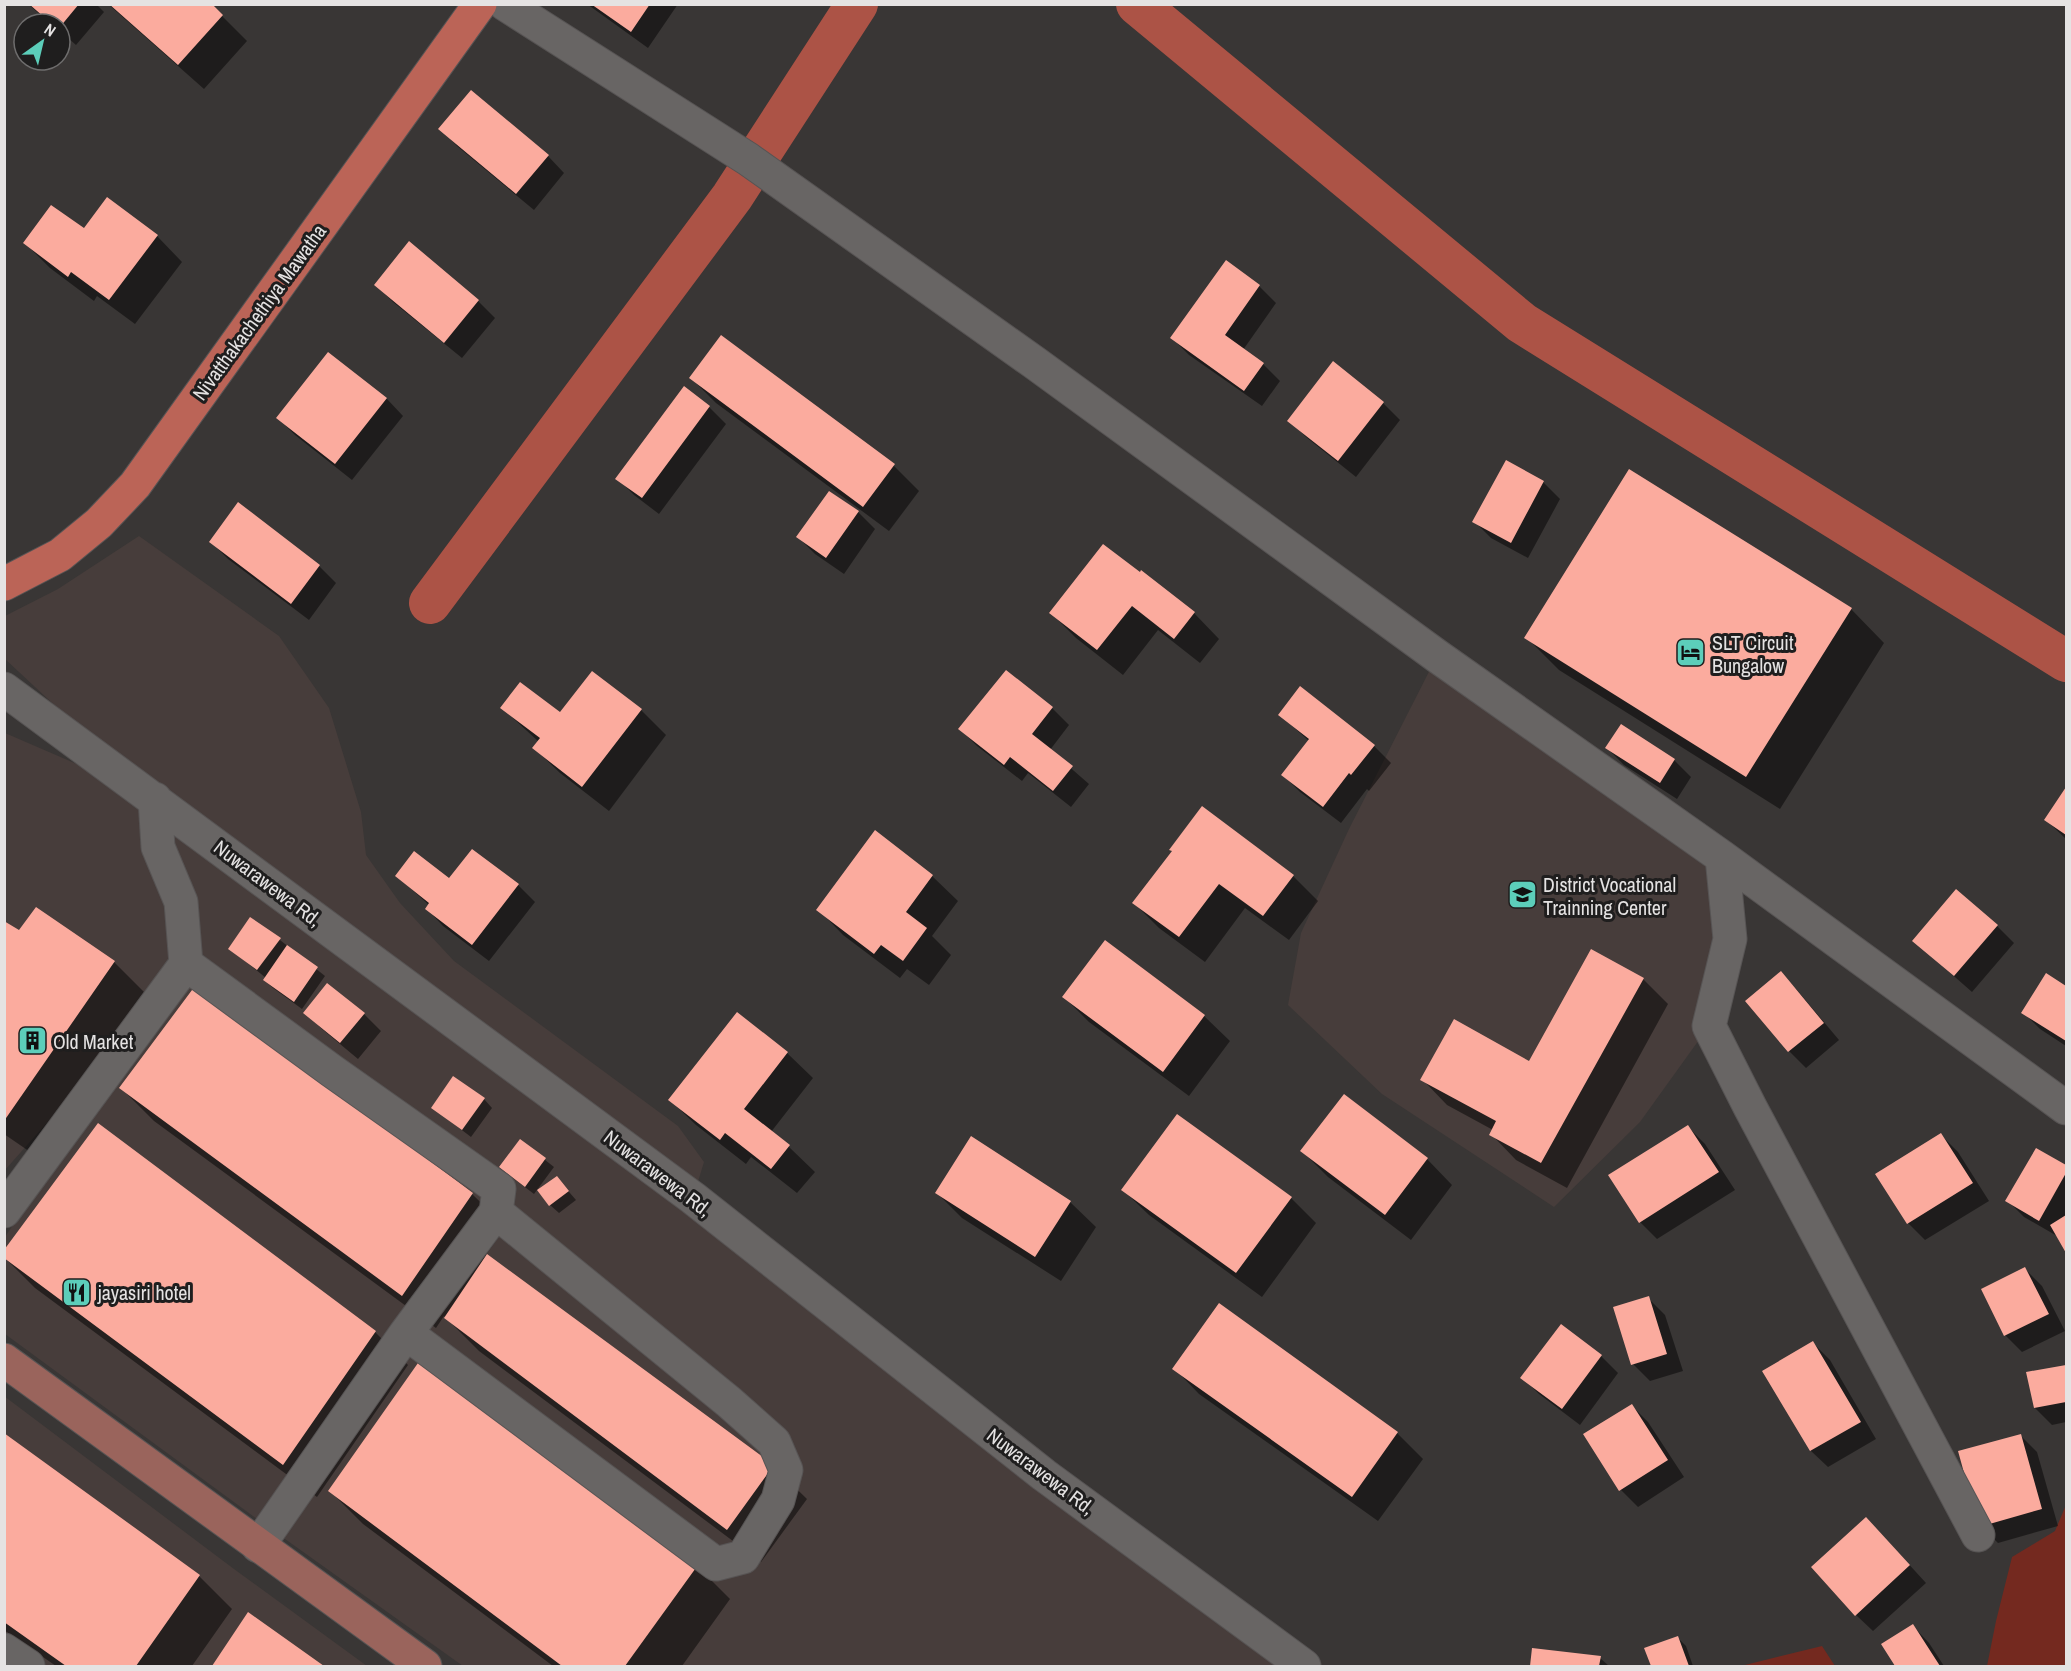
<svg xmlns="http://www.w3.org/2000/svg" width="2071" height="1671" font-family="'Archivo Narrow',sans-serif">
<style>
.built{fill:#473d3b}
.green{fill:#74291f}
.shadow{fill:#0007}
.lines{fill:none;stroke-linecap:round;stroke-linejoin:round}
.canal{stroke:#ac5346;stroke-width:42}
.building{fill:#fbab9e}
.minor-casing{stroke:#575454;stroke-width:35}
.major-casing{stroke:#575454;stroke-width:35}
.highway-casing{stroke:#575454;stroke-width:35}
.minor{stroke:#686564;stroke-width:33}
.major{stroke:#9a645c;stroke-width:33}
.highway{stroke:#bb6457;stroke-width:33}
.labels{text-anchor:middle;dominant-baseline:central;stroke-width:6;stroke-linejoin:round;paint-order:stroke}
.street-label{font-size:20px;fill:#e5e3e3;stroke:#1f1e1e}
.poi-label{font-size:20px;fill:#e5e3e3;stroke:#1f1e1e;text-anchor:start}
</style>
<rect width="100%" height="100%" fill="#393635"/>
<path class="built" d="M139 536 279 636 329 708 361 812 366 855 400 903 454 961 678 1126 704 1162 693 1198 1304 1666H463L264 1524 5 1334V1237L183 969 5 1170V733L153 797 5 659V616L58 589Z
M1437 656 1722 857 1709 1026 1640 1122 1554 1207 1382 1094 1288 1005 1301 933 1349 829Z
M4 1396 234 1569 367 1666H5Z"/>
<path class="green" d="M2066 1505V1666H1987L1996 1621 2012 1557 2055 1531Z
M1822 1646 1835 1666H1743L1745 1665Z"/>
<path class="shadow" d="M28 4H96L104 12 76 45 60 31V24H51Z
M108 4H210L247 41 204 89Z
M587 4H678L648 48Z
M441 129 548 156 564 173 534 210 457 146Z
M84 230 157 236 182 262 135 324 97 296 94 301 50 268 25 243Z
M376 285 478 301 495 318 462 358 393 302Z
M1259 286 1276 303 1243 350 1263 364 1280 381 1262 406 1189 355 1172 338Z
M329 354 387 399 403 416 352 480 295 435 278 418Z
M1333 363 1383 403 1400 420 1356 477 1306 437 1289 420Z
M691 378 894 466 919 491 889 531 716 403Z
M709 407 726 424 659 514 634 495 617 478Z
M1543 482 1560 499 1528 558 1491 538 1474 521Z
M858 512 875 529 844 574 815 554 798 537Z
M211 542 319 566 336 583 309 620 228 559Z
M1142 572 1194 613 1219 639 1200 663 1158 630 1123 675 1076 638 1051 613 1140 574Z
M1851 609 1884 643 1780 809 1559 670 1526 637Z
M1006 672 1052 708 1069 725 1050 750 1089 784 1071 807 1028 773 1022 781 977 746 960 729Z
M502 708 560 714 641 710 666 735 609 811 560 773 534 748 539 742Z
M1280 715 1374 746 1391 763 1369 791 1367 789 1341 823 1300 792 1283 775 1309 741Z
M1607 748 1674 760 1691 777 1677 799 1624 765Z
M2066 790V839L2046 820Z
M1173 852 1293 876 1318 901 1289 940 1245 908 1205 962 1159 928 1134 903Z
M397 876 518 885 535 902 489 961 443 926 427 909 429 905Z
M932 876 958 901 932 936 951 955 929 985 907 969 900 978 843 935 818 909Z
M4 922 19 933 114 962 147 995 36 1156 4 1134Z
M1997 926 2014 943 1972 992 1914 941Z
M280 940 325 976 302 1009 273 988 264 980 266 978 230 949Z
M1106 942 1204 1016 1230 1041 1189 1096 1089 1022 1064 997Z
M1780 973 1797 990 1839 1040 1806 1068 1789 1051Z
M2046 975 2066 988V1046L2040 1029 2023 1012Z
M1643 979 1668 1004 1567 1188 1516 1160 1491 1134 1493 1130 1447 1105 1422 1079 1530 1063Z
M305 1012 364 1014 381 1031 358 1059 322 1029Z
M737 1014 787 1053 813 1078 771 1132 789 1147 815 1172 797 1193 751 1157 746 1164 696 1125 670 1100Z
M121 1088 472 1194 506 1227 486 1255 773 1466 807 1499 761 1562 479 1351 444 1316 436 1328 154 1121Z
M484 1099 492 1108 471 1137 433 1108Z
M1688 1127 1705 1144 1735 1190 1657 1239 1640 1222Z
M1941 1135 1958 1152 1989 1201 1925 1240 1908 1223Z
M972 1138 1070 1202 1096 1227 1061 1281 962 1218 937 1193Z
M521 1141 554 1167 534 1194 509 1175Z
M2037 1150 2066 1167V1250L2058 1235 2057 1236 2024 1217 2007 1200Z
M1302 1151 1427 1159 1452 1185 1411 1240 1328 1177Z
M557 1178 576 1200 559 1213 550 1205Z
M1123 1190 1291 1198 1316 1223 1262 1297 1149 1215Z
M4 1257 375 1332 408 1365 317 1497 35 1288Z
M2025 1269 2042 1286 2065 1331 2022 1352 2005 1335Z
M1648 1298 1665 1315 1683 1371 1650 1381 1633 1364Z
M1219 1305 1397 1433 1423 1459 1378 1521 1199 1394 1174 1368Z
M1561 1326 1601 1356 1618 1373 1580 1425 1539 1394 1522 1377Z
M1813 1343 1830 1360 1876 1439 1828 1467 1811 1451 1764 1371Z
M2066 1366V1422L2052 1425 2035 1408 2028 1374Z
M1631 1405 1648 1422 1684 1477 1638 1507 1621 1490Z
M4 1435 199 1576 232 1609 192 1666H56L4 1630Z
M2020 1435 2037 1452 2058 1526 1998 1543 1981 1526Z
M330 1491 697 1566 730 1599 682 1666H553L363 1524Z
M1883 1536 1926 1583 1873 1631 1856 1615Z
M248 1614 322 1666H213Z
M1913 1626 1929 1643 1944 1666H1897L1883 1645Z
M1678 1638 1686 1646 1693 1666H1652L1646 1648Z
M1534 1650 1600 1658 1609 1666H1532Z"/>
<g class="lines">
<path class="canal" d="M1137 4 1522 323 2066 661
M430 603 732 197 857 4"/>
</g>
<path class="building" d="M29 4H79L60 27V24H52Z
M109 4H212L223 15 178 65Z
M591 4H650L631 32Z
M471 90 549 155 516 194 438 129Z
M107 197 158 235 109 300 71 272 68 277 23 243 51 205 84 228Z
M409 241 479 300 444 343 374 285Z
M1226 260 1260 285 1225 335 1264 363 1244 391 1170 338Z
M721 335 895 464 863 507 689 378Z
M328 352 387 398 335 464 276 418Z
M1333 361 1384 402 1338 461 1287 421Z
M684 386 710 406 642 498 615 479Z
M1506 460 1544 481 1511 543 1472 522Z
M1629 469 1852 608 1746 777 1524 638Z
M829 491 859 511 826 558 796 537Z
M238 502 320 565 291 604 209 542Z
M1103 544 1140 572 1141 570 1195 612 1174 639 1132 606 1097 650 1049 613Z
M1006 670 1053 707 1032 734 1073 766 1053 791 1010 757 1004 765 958 729Z
M592 671 642 709 582 787 532 748 540 738 500 708 520 682 560 712Z
M1300 686 1375 745 1351 775 1349 773 1323 807 1281 775 1309 739 1278 715Z
M1621 724 1675 759 1660 783 1605 748Z
M2066 787V835L2044 820Z
M1202 806 1294 875 1263 916 1219 884 1179 937 1132 903 1172 851 1169 850Z
M875 830 933 875 906 912 927 928 903 961 881 945 874 954 816 910Z
M472 849 519 884 472 945 425 909 429 903 395 876 414 851 449 878Z
M1956 889 1998 925 1954 976 1912 941Z
M36 907 115 961 4 1121V921L19 930Z
M250 917 281 938 257 970 228 949Z
M1105 940 1205 1015 1163 1072 1062 997Z
M287 945 318 967 294 1002 263 980Z
M1591 949 1644 978 1541 1163 1489 1135 1496 1121 1420 1080 1454 1019 1529 1061Z
M1781 971 1824 1023 1788 1052 1745 1001Z
M2046 973 2066 986V1041L2021 1013Z
M327 983 365 1013 340 1043 303 1013Z
M195 986 473 1193 402 1296 119 1088Z
M737 1012 788 1052 744 1109 790 1145 771 1169 725 1133 720 1140 668 1100Z
M453 1076 485 1098 462 1130 431 1108Z
M1344 1094 1428 1158 1385 1215 1300 1151Z
M1177 1114 1292 1197 1236 1273 1121 1190Z
M98 1123 376 1331 283 1465 4 1258V1250Z
M1688 1125 1719 1172 1639 1223 1608 1175Z
M1941 1133 1973 1183 1907 1224 1875 1174Z
M971 1136 1071 1201 1035 1257 935 1193Z
M520 1139 546 1158 525 1187 499 1167Z
M2036 1148 2066 1165V1173L2039 1221 2005 1201Z
M557 1176 569 1191 549 1206 537 1190Z
M2066 1215V1253L2050 1225Z
M487 1254 774 1465 727 1530 444 1318Z
M2025 1267 2049 1314 2004 1336 1981 1289Z
M1649 1296 1667 1354 1631 1365 1613 1307Z
M1219 1303 1398 1432 1352 1497 1172 1369Z
M1561 1324 1602 1355 1562 1409 1520 1378Z
M1813 1341 1861 1422 1810 1451 1762 1371Z
M418 1363 698 1565 625 1666H562L328 1491Z
M2066 1365V1402L2034 1408 2026 1372Z
M1632 1404 1668 1460 1619 1491 1583 1434Z
M4 1433 200 1575 136 1666H66L4 1622Z
M2021 1434 2042 1509 1979 1527 1958 1451Z
M1866 1517 1910 1565 1855 1616 1811 1567Z
M248 1612 324 1666H212Z
M1913 1624 1940 1666H1895L1881 1644Z
M1678 1636 1689 1666H1651L1644 1648Z
M1532 1648 1601 1656 1599 1666H1530Z"/>
<g class="lines">
<defs>
<path id="minor" d="M505 4 748 159 1035 363 1437 656 1722 857 2066 1108
M4 689 693 1198 1044 1475 1304 1666
M1722 857 1730 939 1709 1026 1750 1107 1978 1535
M186 964 332 1071 499 1189 496 1212 406 1333 258 1546
M4 1211 186 964 181 902 158 847 155 799
M406 1333 716 1564 743 1557 778 1500 786 1470 774 1442 729 1402 496 1212
M4 1650 28 1666"/>
<path id="major" d="M4 1360 425 1666"/>
<path id="highway" d="M4 584 60 555 99 523 135 485 480 4"/>
</defs>
<use href="#minor" class="minor-casing"/>
<use href="#major" class="major-casing"/>
<use href="#highway" class="highway-casing"/>
<use href="#minor" class="minor"/>
<use href="#major" class="major"/>
<use href="#highway" class="highway"/>
</g>
<defs>
<symbol id="hotel-square" viewBox="-11 -11 22 22"><rect x="-9" y="-9" width="18" height="18" rx="4" fill="#5cceba" stroke="#1f1e1e"/><path d="M-6-4.5h1.5V1H6V5H4.5V3h-9V5H-6ZM-4 0a1.8 1.8 0 1 1 3.6 0ZM.5 0V-2.5h3Q6-2.5 6 0Z" fill="#111"/></symbol>
<symbol id="university-square" viewBox="-11 -11 22 22"><rect x="-9" y="-9" width="18" height="18" rx="4" fill="#5cceba" stroke="#1f1e1e"/><path d="M0-5L7-2L0 1L-7-2ZM-4 1L0 2.5L4 1V4Q0 6-4 4Z" fill="#111"/></symbol>
<symbol id="building-square" viewBox="-11 -11 22 22"><rect x="-9" y="-9" width="18" height="18" rx="4" fill="#5cceba" stroke="#1f1e1e"/><path d="M-4-6H4V6H1V3H-1V6H-4ZM-2.5-4.3h1.7v1.8h-1.7ZM.8-4.3h1.7v1.8H.8ZM-2.5-1h1.7V.8h-1.7ZM.8-1h1.7V.8H.8Z" fill="#111"/></symbol>
<symbol id="restaurant-square" viewBox="-11 -11 22 22"><rect x="-9" y="-9" width="18" height="18" rx="4" fill="#5cceba" stroke="#1f1e1e"/><path d="M-5-6h1v4h1v-4h1v4h1v-4h1v5L-1.5 .5V6h-2V.5L-5-1ZM5-6V6H3V1.5H1.5Q1.5-4 5-6Z" fill="#111"/></symbol>
</defs>
<g fill-rule="evenodd">
<use href="#hotel-square" x="1674" y="636" width="33" height="33"/>
<use href="#university-square" x="1506" y="878" width="33" height="33"/>
<use href="#building-square" x="16" y="1024" width="33" height="33"/>
<use href="#restaurant-square" x="60" y="1276" width="33" height="33"/>
</g>
<g class="labels">
<g class="street-label">
<text transform="translate(259 312) rotate(-54)">Nivatthakachethiya Mawatha</text>
<text transform="translate(268 883) rotate(37)">Nuwarawewa Rd,</text>
<text transform="translate(658 1173) rotate(37)">Nuwarawewa Rd,</text>
<text transform="translate(1041 1471) rotate(37)">Nuwarawewa Rd,</text>
</g>
<g class="poi-label">
<text x="1712" y="642">SLT Circuit<tspan x="1712" dy="23">Bungalow</tspan></text>
<text x="1543" y="884">District Vocational<tspan x="1543" dy="23">Trainning Center</tspan></text>
<text x="53" y="1041">Old Market</text>
<text x="98" y="1292">jayasiri hotel</text>
</g>
</g>
<rect width="2071" height="1671" fill="none" stroke="#e5e3e3" stroke-width="12"/>
<g transform="translate(42 42) rotate(34)"><circle r="28" fill="#1f1e1e" stroke="#6e6d6d" stroke-width="1.5"/>
<path d="M0-4.5L10 22L0 15L-10 22Z" fill="#5cceba"/>
<text y="-9" font-size="16" font-weight="bold" text-anchor="middle" fill="#e5e3e3">N</text>
</g>
</svg>
